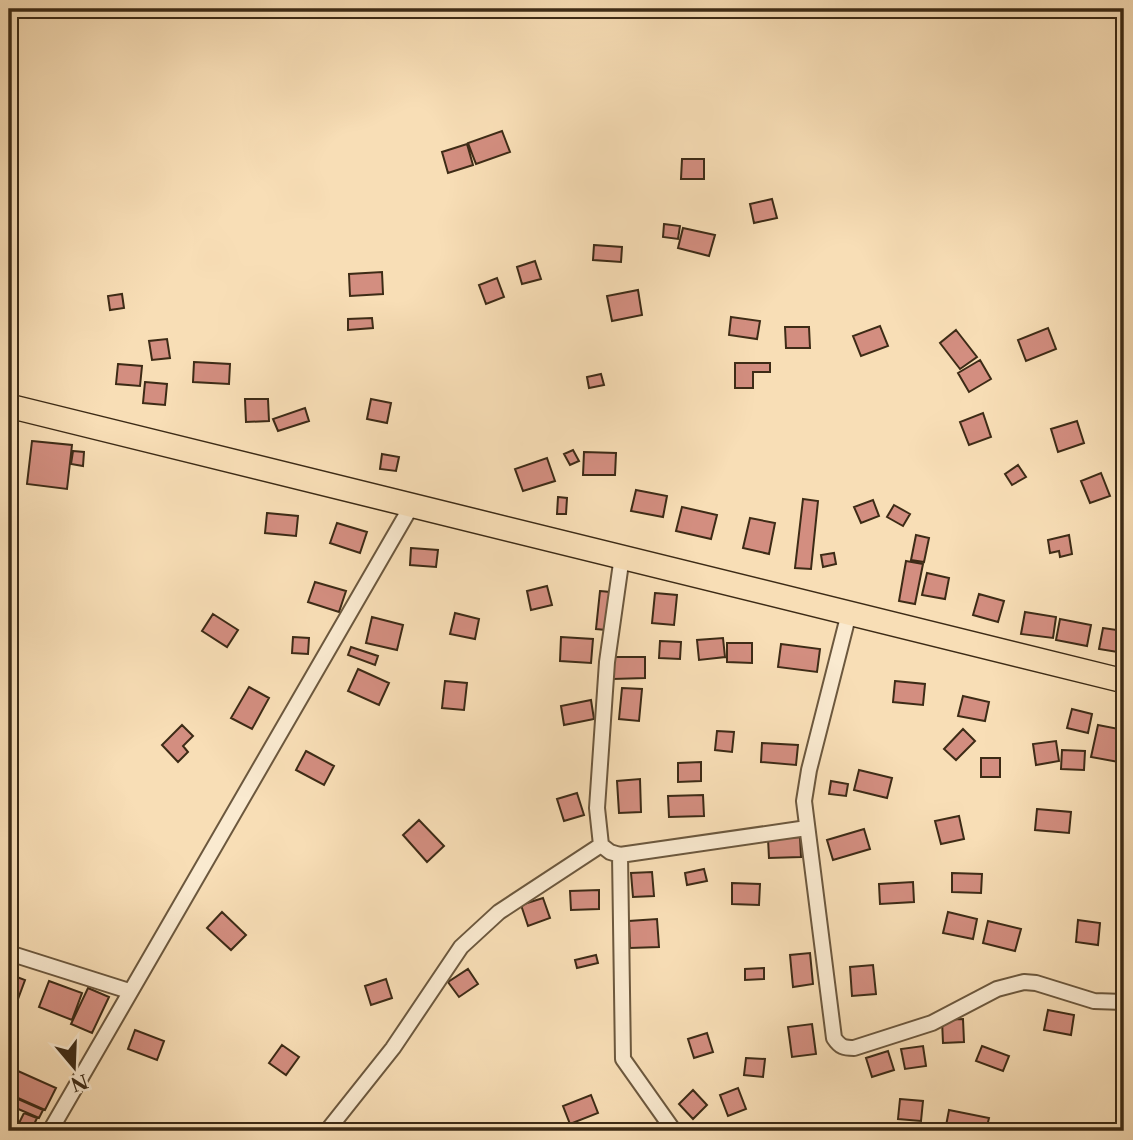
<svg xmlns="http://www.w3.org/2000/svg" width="1133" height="1140" font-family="'Libre Caslon Text',serif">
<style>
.building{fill:#d38e80;stroke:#3d2b16;stroke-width:2}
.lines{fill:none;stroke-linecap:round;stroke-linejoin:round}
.minor-casing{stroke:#6c583e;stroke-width:18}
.primary-casing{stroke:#3d2b16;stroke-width:26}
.minor{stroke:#faead0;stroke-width:14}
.primary{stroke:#f8deb6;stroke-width:23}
</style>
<rect width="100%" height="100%" fill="#f8deb6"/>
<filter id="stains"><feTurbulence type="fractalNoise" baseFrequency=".00286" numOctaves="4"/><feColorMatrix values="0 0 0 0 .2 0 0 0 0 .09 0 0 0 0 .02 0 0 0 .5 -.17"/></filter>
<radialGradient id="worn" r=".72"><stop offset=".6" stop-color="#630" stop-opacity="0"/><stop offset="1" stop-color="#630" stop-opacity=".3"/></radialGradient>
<path class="building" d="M502 131 510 152 476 164 468 143Z
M467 144 473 165 448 173 442 152Z
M682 159H704V179H681Z
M772 199 777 218 754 223 750 204Z
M664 224 680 226 678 239 663 237Z
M683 228 715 235 709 256 678 248Z
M594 245 622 247 621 262 593 260Z
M535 261 541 279 522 284 517 267Z
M382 272 383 294 350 296 349 274Z
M497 278 504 297 486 304 479 285Z
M638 290 642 315 612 321 607 296Z
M122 294 124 308 110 310 108 296Z
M731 317 760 321 757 339 729 335Z
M372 318 373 328 348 330V319Z
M880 326 888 346 861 356 853 336Z
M785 327H809L810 348H786Z
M1048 328 1056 349 1026 361 1018 340Z
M956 330 977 357 960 369 940 343Z
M167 339 170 358 152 360 149 341Z
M980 360 991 379 969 392 958 373Z
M194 362 230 364 229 384 193 382Z
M735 363H770V372H753V388H735Z
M118 364 142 366 140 386 116 384Z
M601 374 604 385 589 388 587 377Z
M145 382 167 384 165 405 143 403Z
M245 399H268L269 421 246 422Z
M371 399 391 403 387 423 367 419Z
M305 408 309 421 278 431 273 419Z
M983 413 991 437 969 445 960 422Z
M1077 421 1084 443 1058 452 1051 429Z
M32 441 72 445 67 489 27 484Z
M573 450 579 461 570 465 564 454Z
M73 451 84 452 83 466 71 464Z
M584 452 616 453 615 475H583Z
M382 454 399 457 396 471 380 469Z
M547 458 555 481 523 491 515 469Z
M1018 465 1026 477 1012 485 1005 474Z
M1101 473 1110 496 1090 503 1081 481Z
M636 490 667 496 663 517 631 511Z
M558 497 567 498 566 514H557Z
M803 499 818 501 811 569 795 568Z
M873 500 879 516 861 523 854 507Z
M894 505 910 514 903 526 887 517Z
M682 507 717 515 711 539 676 531Z
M267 513 298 516 296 536 265 533Z
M750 518 775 523 769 554 743 548Z
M337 523 367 532 360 553 330 543Z
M916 535 929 538 924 562 911 560Z
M1069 535 1072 554 1060 557 1059 551 1050 553 1048 540Z
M411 548 438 550 436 567 410 565Z
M834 553 836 564 823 567 821 555Z
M906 561 923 564 915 604 899 601Z
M927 573 949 578 945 599 922 595Z
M315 582 346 591 339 612 308 602Z
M547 586 552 605 531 610 527 591Z
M600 591 610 592 606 630 596 629Z
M655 593 677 595 674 625 652 623Z
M979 594 1004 601 998 622 973 615Z
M1025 612 1056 617 1053 638 1021 634Z
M455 613 479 619 475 639 450 634Z
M213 614 238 630 227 647 202 631Z
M372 617 403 625 397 650 366 643Z
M1060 619 1091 625 1087 646 1056 640Z
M1103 628 1124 631V653L1099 649Z
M293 637 309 638 308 654 292 653Z
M561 637 593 639 591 663 560 661Z
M723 638 725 657 699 660 697 640Z
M660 641 681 642 680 659 659 658Z
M727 643H752V663L727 662Z
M781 644 820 649 817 672 778 667Z
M351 647 378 656 375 665 348 655Z
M613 657H645V678L613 679Z
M358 669 389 683 379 705 348 691Z
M445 681 467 683 464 710 442 708Z
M895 681 925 684 923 705 893 702Z
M249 687 269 698 252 729 231 718Z
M622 688 642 689 639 721 619 719Z
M963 696 989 702 985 721 958 716Z
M591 700 594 719 564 725 561 706Z
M1072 709 1092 714 1088 733 1067 728Z
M182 725 193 736 183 746 188 752 178 762 162 745Z
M1098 725 1124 730V763L1091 757Z
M963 729 975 741 956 760 944 749Z
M717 731 734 732 732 752 715 750Z
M1056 741 1059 761 1036 765 1033 744Z
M762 743 798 745 796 765 761 762Z
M1062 750 1085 751 1084 770 1061 769Z
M306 751 334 766 324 785 296 770Z
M981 758H1000V777H981Z
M701 762V781L678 782V763Z
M859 770 892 778 887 798 854 790Z
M640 779 641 812 619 813 617 781Z
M831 781 848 784 846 796 829 794Z
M577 793 584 815 564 821 557 799Z
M703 795 704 816 669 817 668 796Z
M1037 809 1071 812 1069 833 1035 830Z
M959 816 964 839 941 844 935 821Z
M419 820 444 846 427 862 403 835Z
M864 829 870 849 833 860 827 840Z
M800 837 801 857 769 858 768 839Z
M704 869 707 881 687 885 685 873Z
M652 872 654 896 633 897 631 873Z
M952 873 982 874 981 893 952 892Z
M913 882 914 902 880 904 879 884Z
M732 883 760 884 759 905 732 904Z
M599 890V909L571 910 570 891Z
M543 898 550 918 528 926 521 905Z
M222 912 246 935 231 950 207 928Z
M948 912 977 919 973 939 943 933Z
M657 919 659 947 630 948 629 921Z
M1078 920 1100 923 1098 945 1076 942Z
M988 921 1021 929 1015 951 983 943Z
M810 953 813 984 793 987 790 955Z
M596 955 598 963 577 968 575 960Z
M873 965 876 994 852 996 850 967Z
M764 968V979L745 980V969Z
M468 969 478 984 459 997 448 982Z
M9 974 25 980 18 999 9 996Z
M386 979 392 998 371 1005 365 986Z
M49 981 82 993 72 1020 39 1007Z
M88 988 109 997 92 1033 71 1024Z
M1048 1010 1074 1015 1071 1035 1044 1030Z
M963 1019 964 1042 943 1043 942 1020Z
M812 1024 816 1054 792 1057 788 1027Z
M135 1030 164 1041 157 1060 128 1049Z
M707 1033 713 1052 694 1058 688 1039Z
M282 1045 299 1057 286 1075 269 1063Z
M923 1046 926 1066 905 1069 901 1049Z
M982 1046 1009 1056 1003 1071 976 1061Z
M888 1051 894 1070 872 1077 866 1058Z
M746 1058 765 1059 763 1077 744 1075Z
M9 1067 56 1088 45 1110 9 1094Z
M738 1088 746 1109 728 1116 720 1095Z
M693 1090 707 1105 693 1119 679 1104Z
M9 1095 43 1110 39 1118 9 1105Z
M591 1095 598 1113 570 1124 563 1106Z
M900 1099 923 1101 921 1121 898 1119Z
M949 1110 989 1118 986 1131H945Z
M24 1113 37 1118 31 1131H15Z"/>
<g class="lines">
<defs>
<path id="minor" d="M622 556 607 662 597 808 601 845 610 852 620 855 807 828
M849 613 809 770 804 801 834 1038C840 1047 844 1048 854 1048L932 1023 997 989 1024 982 1036 983 1094 1001 1124 1002
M620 855 623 1059 674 1131
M9 953 129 991
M50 1131 412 505
M327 1131 393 1048 461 947 499 912 601 845"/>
<path id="primary" d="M9 406 1124 681"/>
</defs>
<use href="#minor" class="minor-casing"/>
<use href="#primary" class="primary-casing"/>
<use href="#minor" class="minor"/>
<use href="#primary" class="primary"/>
</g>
<rect width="1133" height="1140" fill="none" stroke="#f8deb6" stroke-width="35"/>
<rect x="10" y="10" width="1112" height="1119" fill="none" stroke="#3d2b16" stroke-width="3.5"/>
<rect x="18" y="18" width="1098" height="1105" fill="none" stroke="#3d2b16" stroke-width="2"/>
<g transform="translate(74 1067) rotate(161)" stroke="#faead0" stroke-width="5" paint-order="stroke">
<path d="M0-5L12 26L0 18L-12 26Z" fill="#3d2b16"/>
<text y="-10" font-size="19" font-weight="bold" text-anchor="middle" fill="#3d2b16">N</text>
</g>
<rect width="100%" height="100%" filter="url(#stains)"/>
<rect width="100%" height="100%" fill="url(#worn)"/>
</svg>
